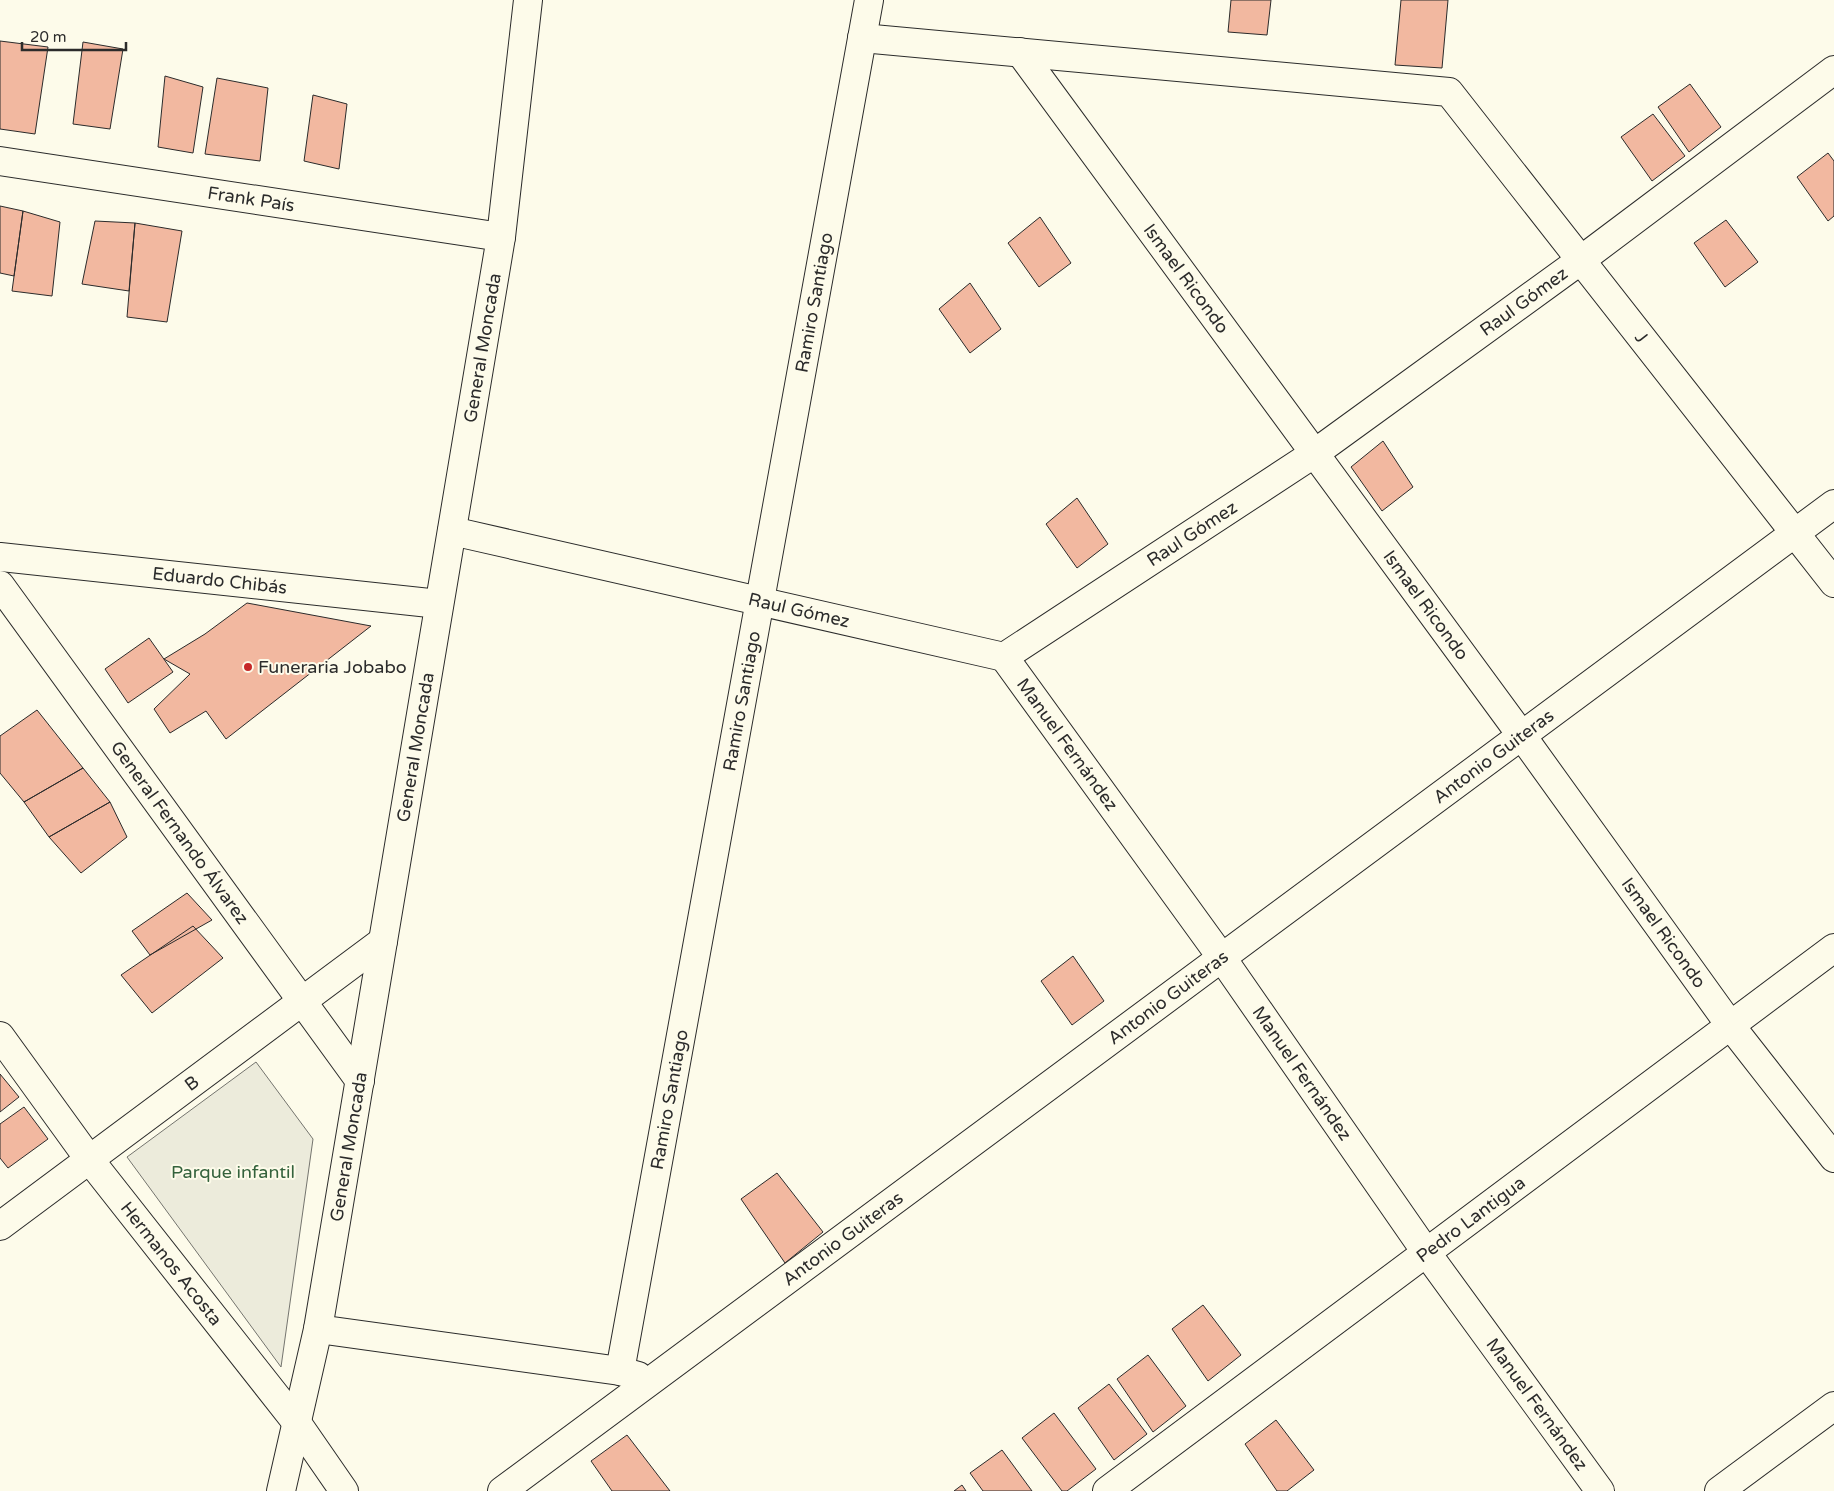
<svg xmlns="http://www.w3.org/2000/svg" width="1834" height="1491" font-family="'Varela Round',sans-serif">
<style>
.green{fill:#ecebdb;stroke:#74746e}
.building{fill:#f2b8a0;stroke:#2b2b2b}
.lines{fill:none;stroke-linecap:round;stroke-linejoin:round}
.minor-casing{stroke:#2b2b2b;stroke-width:30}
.minor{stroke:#fdfbea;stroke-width:28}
.poi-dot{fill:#c62828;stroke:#fdfbea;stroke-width:2}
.labels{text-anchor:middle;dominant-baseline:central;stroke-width:4;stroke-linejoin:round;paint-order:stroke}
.street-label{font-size:18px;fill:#2b2b2b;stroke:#fdfbea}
.poi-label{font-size:18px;fill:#2b2b2b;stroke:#fdfbea;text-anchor:start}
.park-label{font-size:18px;fill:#34623c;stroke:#fdfbea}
</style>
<rect width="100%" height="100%" fill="#fdfbea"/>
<path class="green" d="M256 1062 313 1139 281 1367 127 1157Z"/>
<path class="building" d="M1231 0H1271L1267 35 1228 32Z
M1401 0H1448L1442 68 1395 65Z
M0 41 48 47 35 134 0 129Z
M83 42 123 49 110 129 73 124Z
M165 76 203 87 193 153 158 147Z
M217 78 268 88 260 161 205 154Z
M1690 84 1721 127 1689 152 1658 107Z
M313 95 347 104 339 169 304 161Z
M1653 114 1685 156 1652 181 1621 137Z
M1828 153 1834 161V216L1828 221 1797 177Z
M0 206 23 211 14 276 0 273Z
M23 211 60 222 52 296 12 291Z
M1040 217 1071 263 1039 287 1008 243Z
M1726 220 1758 262 1725 287 1694 243Z
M95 221 135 223 129 291 82 284Z
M135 223 182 231 167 322 127 317Z
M970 283 1001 329 970 353 939 309Z
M1383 441 1413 487 1382 511 1351 467Z
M1077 498 1108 544 1077 568 1046 524Z
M247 603 371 626 226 739 206 711 170 733 154 709 190 674 164 659 205 634Z
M149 638 173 672 128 703 105 669Z
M37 710 83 768 24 802 0 773V736Z
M83 768 110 802 49 837 24 802Z
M110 802 127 837 81 873 49 837Z
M187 893 212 920 150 955 132 931Z
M193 926 223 958 152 1013 121 975Z
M1073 956 1104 1001 1072 1025 1041 981Z
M0 1074 19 1097 0 1112Z
M24 1107 48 1139 8 1168 0 1158V1124Z
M777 1173 823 1232 785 1263 741 1199Z
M1203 1305 1241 1355 1208 1381 1172 1329Z
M1148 1355 1186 1406 1153 1432 1117 1379Z
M1109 1384 1147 1434 1114 1460 1078 1408Z
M1054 1413 1096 1469 1067 1491H1062L1022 1438Z
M1276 1420 1314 1470 1287 1491H1277L1245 1444Z
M627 1435 670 1491H612L591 1461Z
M1002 1450 1032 1491H983L970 1473Z
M962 1485 966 1491H954Z"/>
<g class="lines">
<defs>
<g id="minor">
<path id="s1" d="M862 38 1449 92 1834 583"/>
<path id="s2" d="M1020 52 1522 736 1730 1025 1834 1158"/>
<path id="s3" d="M0 161 501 237"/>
<path id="s4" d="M452 531 1004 657 1315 453 1581 260 1834 70"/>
<path id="s5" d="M0 557 439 604"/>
<path id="s6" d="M0 585 360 1081"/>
<path id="s7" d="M1004 657 1222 958 1426 1252 1600 1491"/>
<path id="s8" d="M0 1036 89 1159 297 1423 344 1491"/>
<path id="s9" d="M0 1226 383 941"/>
<path d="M318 1329 620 1371 638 1376"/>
<path id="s10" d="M620 1371 869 0"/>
<path id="s11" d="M281 1491 318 1329 501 237 528 0"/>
<path id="s12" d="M502 1491 1834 504"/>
<path id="s13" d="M1107 1491 1834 948"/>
<path d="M1719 1491 1834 1406"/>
</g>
</defs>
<use href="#minor" class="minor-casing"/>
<use href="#minor" class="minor"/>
</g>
<circle class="poi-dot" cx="248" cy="667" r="5"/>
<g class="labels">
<g class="street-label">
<text stroke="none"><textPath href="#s3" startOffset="254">Frank País</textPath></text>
<text stroke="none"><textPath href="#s2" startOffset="281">Ismael Ricondo</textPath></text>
<text stroke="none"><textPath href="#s4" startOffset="1196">Raul Gómez</textPath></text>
<text stroke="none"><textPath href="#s10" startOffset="1086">Ramiro Santiago</textPath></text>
<text stroke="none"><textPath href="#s1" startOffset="901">J</textPath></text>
<text stroke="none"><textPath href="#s11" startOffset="1161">General Moncada</textPath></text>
<text stroke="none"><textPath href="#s4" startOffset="791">Raul Gómez</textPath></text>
<text stroke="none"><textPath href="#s5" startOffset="221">Eduardo Chibás</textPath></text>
<text stroke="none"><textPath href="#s2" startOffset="686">Ismael Ricondo</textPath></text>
<text stroke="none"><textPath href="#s4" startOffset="356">Raul Gómez</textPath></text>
<text stroke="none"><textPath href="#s10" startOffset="681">Ramiro Santiago</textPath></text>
<text stroke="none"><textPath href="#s7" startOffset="108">Manuel Fernández</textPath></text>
<text stroke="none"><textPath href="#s11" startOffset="756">General Moncada</textPath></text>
<text stroke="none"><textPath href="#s12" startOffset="1234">Antonio Guiteras</textPath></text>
<text stroke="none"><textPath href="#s6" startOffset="306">General Fernando Álvarez</textPath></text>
<text stroke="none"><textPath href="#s2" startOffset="1091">Ismael Ricondo</textPath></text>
<text stroke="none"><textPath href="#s12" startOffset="829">Antonio Guiteras</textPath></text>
<text stroke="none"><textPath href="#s7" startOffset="512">Manuel Fernández</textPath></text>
<text stroke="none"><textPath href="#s9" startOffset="239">B</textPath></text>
<text stroke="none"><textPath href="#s10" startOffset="276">Ramiro Santiago</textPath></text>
<text stroke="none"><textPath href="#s11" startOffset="351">General Moncada</textPath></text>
<text stroke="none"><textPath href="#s13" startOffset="454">Pedro Lantigua</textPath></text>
<text stroke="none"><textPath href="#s12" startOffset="424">Antonio Guiteras</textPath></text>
<text stroke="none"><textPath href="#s8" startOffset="285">Hermanos Acosta</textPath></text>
<text stroke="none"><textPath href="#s7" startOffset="918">Manuel Fernández</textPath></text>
</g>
<g class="poi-label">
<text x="258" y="667">Funeraria Jobabo</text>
</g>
<g class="park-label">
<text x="233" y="1172">Parque infantil</text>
</g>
</g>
<path d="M22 42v8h104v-8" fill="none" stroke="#2b2b2b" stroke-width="2.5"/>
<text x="30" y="42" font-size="15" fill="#2b2b2b" stroke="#fdfbea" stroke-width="4" paint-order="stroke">20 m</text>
</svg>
